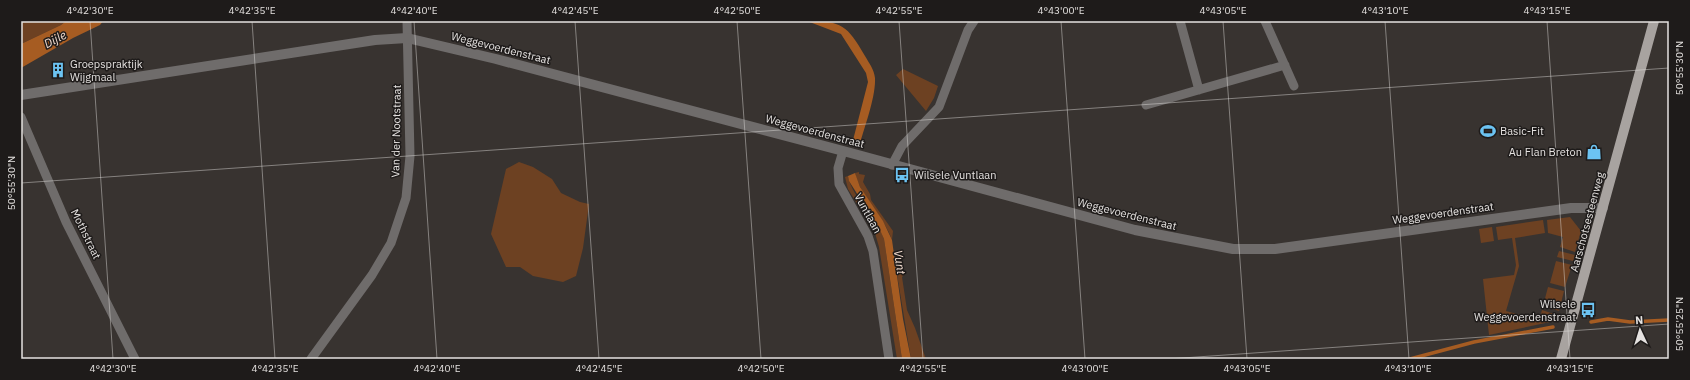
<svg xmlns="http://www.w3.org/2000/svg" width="1690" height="380" font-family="'IBM Plex Sans',sans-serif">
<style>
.green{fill:#6d4122}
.water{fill:#a65c22}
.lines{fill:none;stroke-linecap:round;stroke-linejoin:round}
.stream{stroke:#a65c22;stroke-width:3.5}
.minor{stroke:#6f6c6b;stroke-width:9}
.tertiary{stroke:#6f6c6b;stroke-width:10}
.primary{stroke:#a8a3a0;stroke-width:10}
.ticks{fill:none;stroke:#e5e2e0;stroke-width:1;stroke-opacity:0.45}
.labels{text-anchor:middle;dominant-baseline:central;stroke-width:3;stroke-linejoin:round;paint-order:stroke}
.street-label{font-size:11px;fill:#e5e2e0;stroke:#1e1b1a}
.poi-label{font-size:11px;fill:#e5e2e0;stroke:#1e1b1a;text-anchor:start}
.water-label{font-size:12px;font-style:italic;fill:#f2dccf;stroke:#1e1b1a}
.neatline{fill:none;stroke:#e5e2e0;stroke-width:1.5}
.ticks-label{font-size:10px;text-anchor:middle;fill:#e5e2e0}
</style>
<rect width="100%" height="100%" fill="#383330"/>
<path class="green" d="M21 21H66L61 25 21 44Z
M903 69 938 86 934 98 926 111 896 75Z
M519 162 533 167 552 179 561 193 580 202 589 204 583 248 576 276 563 282 533 276 520 267H506L491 234 506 169Z
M859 172V174L865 175 863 182 870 194 871 200 893 231 892 240C884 216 861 198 855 173Z
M848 176C853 200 877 216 884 239L902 359H897L879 247 875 233 848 189 845 177Z
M1570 217 1581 231 1575 252 1560 247 1563 237 1548 233 1547 220Z
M1543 220 1545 233 1515 238 1519 266 1506 311 1535 319 1540 317 1542 310 1557 315 1555 321 1489 335 1483 279 1514 275 1516 265 1512 238 1498 240 1496 227Z
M1492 227 1494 241 1481 243 1479 229Z
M1559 251 1575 255 1573 261 1557 257Z
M1556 261 1572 265 1565 287 1550 283Z
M895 262 905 274 902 277 907 310 915 328 926 359H911Z
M1548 287 1564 291 1559 311 1543 306Z"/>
<path class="water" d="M66 21H103L100 25 73 38 21 68V44L61 25Z
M807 21C842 21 847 25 865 56 869 63 874 69 875 78 876 97 864 128 859 147L852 144 868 82 866 73 841 34Z
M855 173 860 187 883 221 892 240 903 319 911 359H902L884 239 880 230 849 181 848 176Z"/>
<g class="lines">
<path class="stream" d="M1591 322 1608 319 1630 322 1669 320
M1410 359 1474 342 1553 327"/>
<path class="minor" d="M1180 21 1199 90
M1265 21 1294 86
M1146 105 1285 65
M21 117 66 222 135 359
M843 151 838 168 839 184 868 236 873 251 889 359
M892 165 902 146 939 107 968 30 974 21
M311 359 372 275 391 243 406 198 410 156 407 21"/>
<path class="tertiary" d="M21 95 375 40 407 38 496 59 847 152 1135 230 1233 249H1275L1571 208H1603"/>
<path class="primary" d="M1561 359 1654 21"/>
</g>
<path class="ticks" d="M90 21 113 359M252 21 275 359M414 21 437 359M575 21 599 359M737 21 761 359M899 21 923 359M1061 21 1085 359M1223 21 1247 359M1385 21 1409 359M1547 21 1570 359M21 183 1669 68M1168 359 1669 324"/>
<defs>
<symbol id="building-bare" viewBox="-9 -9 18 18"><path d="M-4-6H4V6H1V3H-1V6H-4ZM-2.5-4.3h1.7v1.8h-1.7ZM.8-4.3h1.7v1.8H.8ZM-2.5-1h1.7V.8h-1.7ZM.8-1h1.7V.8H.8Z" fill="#6cc3f2" stroke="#1e1b1a" stroke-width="2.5" paint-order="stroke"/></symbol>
<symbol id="stadium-bare" viewBox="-9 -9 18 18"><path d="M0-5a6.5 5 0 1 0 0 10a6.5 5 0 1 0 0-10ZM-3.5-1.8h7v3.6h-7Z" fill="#6cc3f2" stroke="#1e1b1a" stroke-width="2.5" paint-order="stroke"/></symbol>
<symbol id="shop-bare" viewBox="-9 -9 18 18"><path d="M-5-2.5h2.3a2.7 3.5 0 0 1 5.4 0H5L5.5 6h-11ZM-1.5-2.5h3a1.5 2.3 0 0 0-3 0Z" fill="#6cc3f2" stroke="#1e1b1a" stroke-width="2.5" paint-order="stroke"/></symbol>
<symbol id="bus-bare" viewBox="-9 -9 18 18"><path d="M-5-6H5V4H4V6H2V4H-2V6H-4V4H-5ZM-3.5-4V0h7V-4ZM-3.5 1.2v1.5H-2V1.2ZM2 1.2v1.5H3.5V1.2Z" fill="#6cc3f2" stroke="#1e1b1a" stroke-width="2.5" paint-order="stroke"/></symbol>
</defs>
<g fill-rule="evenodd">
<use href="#building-bare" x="47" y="59" width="22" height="22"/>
<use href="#stadium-bare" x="1477" y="120" width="22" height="22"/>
<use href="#shop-bare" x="1583" y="141" width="22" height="22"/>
<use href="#bus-bare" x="891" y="164" width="22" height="22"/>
<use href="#bus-bare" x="1577" y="299" width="22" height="22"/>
</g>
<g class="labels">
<g class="street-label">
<text transform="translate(501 48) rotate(14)">Weggevoerdenstraat</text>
<text transform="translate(396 131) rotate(-89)">Van der Nootstraat</text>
<text transform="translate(815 131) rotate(15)">Weggevoerdenstraat</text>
<text transform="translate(868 213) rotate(61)">Vuntlaan</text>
<text transform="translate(1443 213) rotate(-8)">Weggevoerdenstraat</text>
<text transform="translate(1127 214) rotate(14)">Weggevoerdenstraat</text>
<text transform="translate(1587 222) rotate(-75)">Aarschotsesteenweg</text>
<text transform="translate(86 234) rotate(64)">Mothstraat</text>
</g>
<g class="poi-label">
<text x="70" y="64">Groepspraktijk<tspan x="70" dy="13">Wijgmaal</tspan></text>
<text x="1500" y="131">Basic-Fit</text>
<text x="1582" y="152" text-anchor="end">Au Flan Breton</text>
<text x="914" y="175">Wilsele Vuntlaan</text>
<text x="1576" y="304" text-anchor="end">Wilsele<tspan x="1576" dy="13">Weggevoerdenstraat</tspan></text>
</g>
<g class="water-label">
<text transform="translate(55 39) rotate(-28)">Dijle</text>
<text transform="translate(900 262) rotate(81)">Vunt</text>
</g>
</g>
<rect width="1690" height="380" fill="none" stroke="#1e1b1a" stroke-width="44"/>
<g transform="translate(1640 330) rotate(356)" stroke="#1e1b1a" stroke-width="3" paint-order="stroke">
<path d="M0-3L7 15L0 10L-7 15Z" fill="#e5e2e0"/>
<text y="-6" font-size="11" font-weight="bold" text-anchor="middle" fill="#e5e2e0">N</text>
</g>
<rect x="22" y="22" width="1646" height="336" class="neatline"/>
<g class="ticks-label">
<text x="90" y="14">4°42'30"E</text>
<text x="252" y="14">4°42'35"E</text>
<text x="414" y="14">4°42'40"E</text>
<text x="575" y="14">4°42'45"E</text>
<text x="737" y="14">4°42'50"E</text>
<text x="899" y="14">4°42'55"E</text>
<text x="1061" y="14">4°43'00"E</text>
<text x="1223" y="14">4°43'05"E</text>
<text x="1385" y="14">4°43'10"E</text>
<text x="1547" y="14">4°43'15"E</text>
<text transform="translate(1679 68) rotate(-90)" y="4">50°55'30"N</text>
<text transform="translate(11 183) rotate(-90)" y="4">50°55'30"N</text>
<text transform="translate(1679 324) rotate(-90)" y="4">50°55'25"N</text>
<text x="113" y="372">4°42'30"E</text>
<text x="275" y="372">4°42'35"E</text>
<text x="437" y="372">4°42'40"E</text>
<text x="599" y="372">4°42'45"E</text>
<text x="761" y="372">4°42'50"E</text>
<text x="923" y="372">4°42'55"E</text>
<text x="1085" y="372">4°43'00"E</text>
<text x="1247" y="372">4°43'05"E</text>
<text x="1408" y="372">4°43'10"E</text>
<text x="1570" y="372">4°43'15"E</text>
</g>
</svg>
